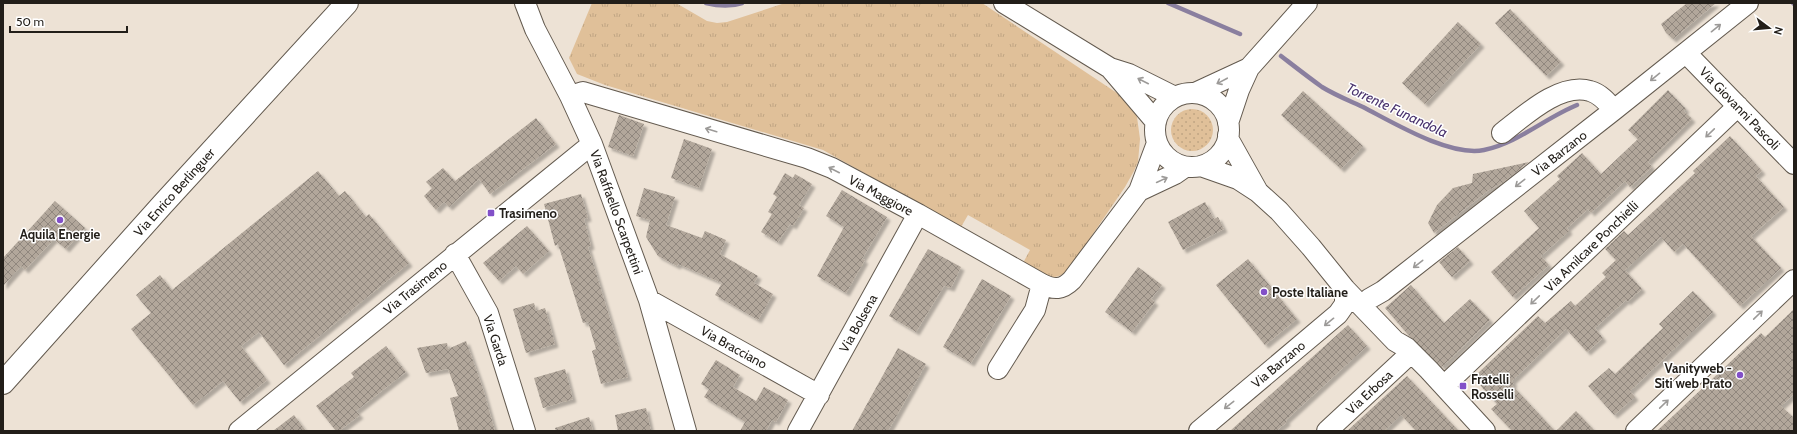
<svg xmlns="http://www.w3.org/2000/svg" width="1797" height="434" font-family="Cabin,sans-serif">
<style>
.grass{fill:url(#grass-dots)}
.park{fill:url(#park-tufts)}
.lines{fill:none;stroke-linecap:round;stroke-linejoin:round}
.stream{stroke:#8a7f9f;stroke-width:4.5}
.building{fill:url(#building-cross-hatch);filter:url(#shadow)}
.minor-casing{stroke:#635a4f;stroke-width:22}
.major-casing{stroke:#635a4f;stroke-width:24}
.minor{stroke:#fff;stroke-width:20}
.major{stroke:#fff;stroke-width:22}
.oneway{stroke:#9c9a98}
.poi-dot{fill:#8250c8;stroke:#fff;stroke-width:1.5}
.labels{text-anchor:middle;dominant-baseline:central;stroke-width:3;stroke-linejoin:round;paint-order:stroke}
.street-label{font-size:13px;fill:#221e19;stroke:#fff}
.poi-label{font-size:13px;font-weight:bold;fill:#221e19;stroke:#fff;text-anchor:start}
.water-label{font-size:14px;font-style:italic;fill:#49326d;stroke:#fff}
</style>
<defs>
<pattern id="grass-dots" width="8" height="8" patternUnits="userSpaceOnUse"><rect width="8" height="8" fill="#e0c099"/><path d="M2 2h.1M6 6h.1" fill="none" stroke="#c0a583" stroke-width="1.8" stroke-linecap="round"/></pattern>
<pattern id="park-tufts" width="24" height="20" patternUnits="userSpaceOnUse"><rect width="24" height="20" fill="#e0c099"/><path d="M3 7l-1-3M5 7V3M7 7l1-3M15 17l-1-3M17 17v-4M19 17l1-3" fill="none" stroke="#c0a583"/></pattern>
<pattern id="building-cross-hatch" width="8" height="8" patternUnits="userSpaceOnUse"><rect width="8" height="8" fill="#b2a79b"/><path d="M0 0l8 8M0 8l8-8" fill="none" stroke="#90877e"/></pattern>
<filter id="shadow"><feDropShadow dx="3.5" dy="3.5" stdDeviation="1" flood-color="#0004"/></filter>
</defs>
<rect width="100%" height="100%" fill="#ede2d5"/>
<path class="grass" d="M1171 130a21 21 0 1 1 42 0a21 21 0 1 1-42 0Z"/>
<path class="park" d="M592 3H676L707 21 717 23 727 22 785 3H982L1120 95 1134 109 1137 117 1140 139 1138 162 1134 171 1125 187 1069 269C1052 286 1040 272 1023 263L1030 250 968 215 961 227 823 150 605 85 577 74 569 58Z"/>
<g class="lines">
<path class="stream" d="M706 3C718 6 730 7 742 3
M1168 3 1240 34
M1793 3 1794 4
M1281 56C1294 66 1308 77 1322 87 1335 95 1350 101 1363 107 1394 123 1450 157 1484 150 1518 143 1545 118 1577 105"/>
</g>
<path class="building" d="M1687 3H1716L1673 39 1666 33 1661 24Z
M1510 9 1561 62 1546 76 1495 23Z
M1458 22 1481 44 1425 104 1402 83Z
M1668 90 1686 109 1684 111 1692 119 1648 162 1652 167 1630 187 1625 181 1591 213 1588 209 1567 228 1569 231 1541 256 1549 265 1513 297 1491 272 1539 228 1524 211 1560 179 1557 176 1582 153 1601 174 1638 139 1628 130Z
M1303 91 1363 146 1341 169 1281 115Z
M619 115 644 124 633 156 608 147Z
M536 118 556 144 490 194 479 179 449 207 444 202 436 210 424 196 432 188 426 182 443 168 455 181Z
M1730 136 1762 171 1756 176 1784 207 1751 236 1781 268 1740 306 1683 244 1674 252 1661 237 1625 270 1642 289 1627 302 1626 300 1595 328 1603 338 1587 352 1566 329 1512 381 1514 383 1512 385 1555 431H1512L1491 409 1497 404 1479 384 1482 381 1476 375 1538 316 1545 323 1571 301 1575 306 1606 277 1602 273 1616 260 1605 249 1624 231 1628 235 1695 173 1693 171Z
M684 139 712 149 699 188 671 178Z
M1529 162 1502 183 1489 190 1434 233 1428 223 1437 205 1453 188 1472 183 1473 174Z
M318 171 339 196 345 191 366 217 369 214 409 263 284 365 259 332 241 346 267 380 240 402 223 381 193 405 131 329 151 313 136 295 160 275 172 290Z
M785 173 793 178 795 174 812 184 799 205 804 208 793 226 790 224 778 242 761 232 772 214 768 212 777 197 773 194Z
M644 188 675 197 666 225 702 238 705 231 726 240 720 254 758 276 754 283 773 294 758 320 715 295 722 283 678 264 677 266 658 256 646 237 650 220 636 216Z
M842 190 887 217 862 259 865 260 846 293 817 276 844 227 826 216Z
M581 194 588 218 584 219 591 246 588 247 628 377 601 384 592 351 596 349 588 322 583 323 558 244 555 246 544 204Z
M55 201 85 228 66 249 54 239 25 270 21 266 3 286V258Z
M1205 202 1214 219 1218 217 1224 229 1183 250 1168 222Z
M527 226 549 251 523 274 516 266 499 281 483 263Z
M1458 247 1470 261 1452 277 1439 262Z
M928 249 961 267 951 288 944 286 916 332 889 316Z
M1248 259 1297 319 1265 345 1216 285Z
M1138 267 1162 285 1151 299 1155 302 1132 332 1105 312Z
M982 279 1011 296 971 363 943 347Z
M1411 285 1444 323 1470 299 1490 320 1442 367 1410 337 1385 308Z
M1693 291 1713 312 1630 391 1635 397 1614 415 1588 386 1609 368 1615 374 1663 328 1659 324Z
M534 303 536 311 545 308 555 344 526 353 513 309Z
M1794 309V394L1781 406 1794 418V431H1657L1761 333 1765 337Z
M1348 325 1367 346 1286 420 1287 422 1276 431H1230Z
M466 341 483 389 495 431H459L450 398 458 396 448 369 426 373 417 348 447 343 448 349Z
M386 346 406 372 356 411 360 415 339 431H336L316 406 354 377 351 373Z
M898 348 926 364 888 431H852Z
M716 360 740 375 733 387 756 401 764 387 788 400 776 422 772 420 766 431H740L745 422 704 397 709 389 701 384Z
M565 369 573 399 543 408 534 378Z
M1407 376 1459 431H1416L1401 415 1384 431H1347Z
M646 408 651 431H618L615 415Z
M1576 411 1595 431H1556Z
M294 415 306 431H273Z
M589 417 593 431H556L555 428Z"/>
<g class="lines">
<defs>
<path id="minor" d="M525 3 535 29 570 96 592 144 649 300 686 431
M1004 3 1110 68 1129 74 1175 97
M1686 53 1794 164
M1110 68 1156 122
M1195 93 1249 68
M1155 130a37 37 0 1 1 74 0a37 37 0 1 1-74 0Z
M570 96 583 92 807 158 832 168 918 214 1042 284C1054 290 1062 290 1072 280L1139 191 1157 143
M1228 123 1239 90 1249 68 1307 3
M1502 133C1524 116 1560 82 1590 91 1601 94 1608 103 1614 110
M1228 135 1229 140 1257 190
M1201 166 1238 179 1258 192 1279 211 1311 247 1345 289 1395 341 1407 348 1429 370 1485 431
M1139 191 1175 174 1185 167
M455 254 488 313 525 431
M1369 299 1383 291 1614 110 1748 3
M649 300 819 395
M998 369 1035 310 1042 284
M1444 386 1738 106
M239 431 592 144
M798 431 918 214
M1199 431 1338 314 1345 304V289
M1327 431 1411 353
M1636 431 1794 280"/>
<path id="major" d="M3 383 162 205 347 3"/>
</defs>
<use href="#minor" class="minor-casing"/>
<use href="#major" class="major-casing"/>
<use href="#minor" class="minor"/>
<use href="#major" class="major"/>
</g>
<defs><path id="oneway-shaft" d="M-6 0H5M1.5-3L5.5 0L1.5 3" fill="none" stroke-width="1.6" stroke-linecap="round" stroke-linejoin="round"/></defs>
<g class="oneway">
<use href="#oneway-shaft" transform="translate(1716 28) rotate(-39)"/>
<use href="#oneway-shaft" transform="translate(1655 77) rotate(141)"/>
<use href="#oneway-shaft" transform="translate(1143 81) rotate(-153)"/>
<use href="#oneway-shaft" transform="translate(1222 81) rotate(152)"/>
<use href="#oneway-shaft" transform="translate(711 130) rotate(-163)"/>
<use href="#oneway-shaft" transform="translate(1710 133) rotate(136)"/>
<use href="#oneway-shaft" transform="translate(834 170) rotate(-153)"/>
<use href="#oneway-shaft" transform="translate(1162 180) rotate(-25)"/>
<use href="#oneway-shaft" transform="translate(1520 183) rotate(142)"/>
<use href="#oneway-shaft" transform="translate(1418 264) rotate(142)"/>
<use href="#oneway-shaft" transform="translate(1535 300) rotate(136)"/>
<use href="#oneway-shaft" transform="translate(1758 315) rotate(-44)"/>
<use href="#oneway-shaft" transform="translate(1329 322) rotate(141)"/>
<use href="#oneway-shaft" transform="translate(1664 404) rotate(-44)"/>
<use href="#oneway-shaft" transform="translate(1229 405) rotate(142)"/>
</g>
<g class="poi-dot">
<rect x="487" y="209" width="8" height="8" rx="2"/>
<circle cx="60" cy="220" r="4"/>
<circle cx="1264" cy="292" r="4"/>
<circle cx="1740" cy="375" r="4"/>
<rect x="1459" y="382" width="8" height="8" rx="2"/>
</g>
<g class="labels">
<g class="street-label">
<text transform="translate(1740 108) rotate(46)">Via Giovanni Pascoli</text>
<text transform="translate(1559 153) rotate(-38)">Via Barzano</text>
<text transform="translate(174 192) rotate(-48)">Via Enrico Berlinguer</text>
<text transform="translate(881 195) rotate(28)">Via Maggiore</text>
<text transform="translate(617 212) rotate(70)">Via Raffaello Scarpettini</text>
<text transform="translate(1591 246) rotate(-44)">Via Amilcare Ponchielli</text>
<text transform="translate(415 287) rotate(-39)">Via Trasimeno</text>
<text transform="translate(858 323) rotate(-61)">Via Bolsena</text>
<text transform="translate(496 340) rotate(72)">Via Garda</text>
<text transform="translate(734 347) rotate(29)">Via Bracciano</text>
<text transform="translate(1278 364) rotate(-40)">Via Barzano</text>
<text transform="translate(1369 392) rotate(-43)">Via Erbosa</text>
</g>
<g class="poi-label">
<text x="499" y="213">Trasimeno</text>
<text x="60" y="234" text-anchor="middle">Aquila Energie</text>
<text x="1272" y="292">Poste Italiane</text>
<text x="1732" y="368" text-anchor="end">Vanityweb -<tspan x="1732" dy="15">Siti web Prato</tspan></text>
<text x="1471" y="379">Fratelli<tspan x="1471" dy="15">Rosselli</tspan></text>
</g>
<g class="water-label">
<text transform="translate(1397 110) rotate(25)">Torrente Funandola</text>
</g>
</g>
<rect width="1797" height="434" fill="none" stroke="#221e19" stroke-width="8"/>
<g transform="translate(1769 28) rotate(106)" stroke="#ffffff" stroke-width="3" paint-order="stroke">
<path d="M0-3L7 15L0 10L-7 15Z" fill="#221e19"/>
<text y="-6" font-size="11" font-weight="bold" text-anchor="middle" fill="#221e19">N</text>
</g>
<path d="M10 26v6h117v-6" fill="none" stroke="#221e19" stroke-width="2"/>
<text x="16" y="26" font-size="12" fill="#221e19" stroke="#ffffff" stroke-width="3" paint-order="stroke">50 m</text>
</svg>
